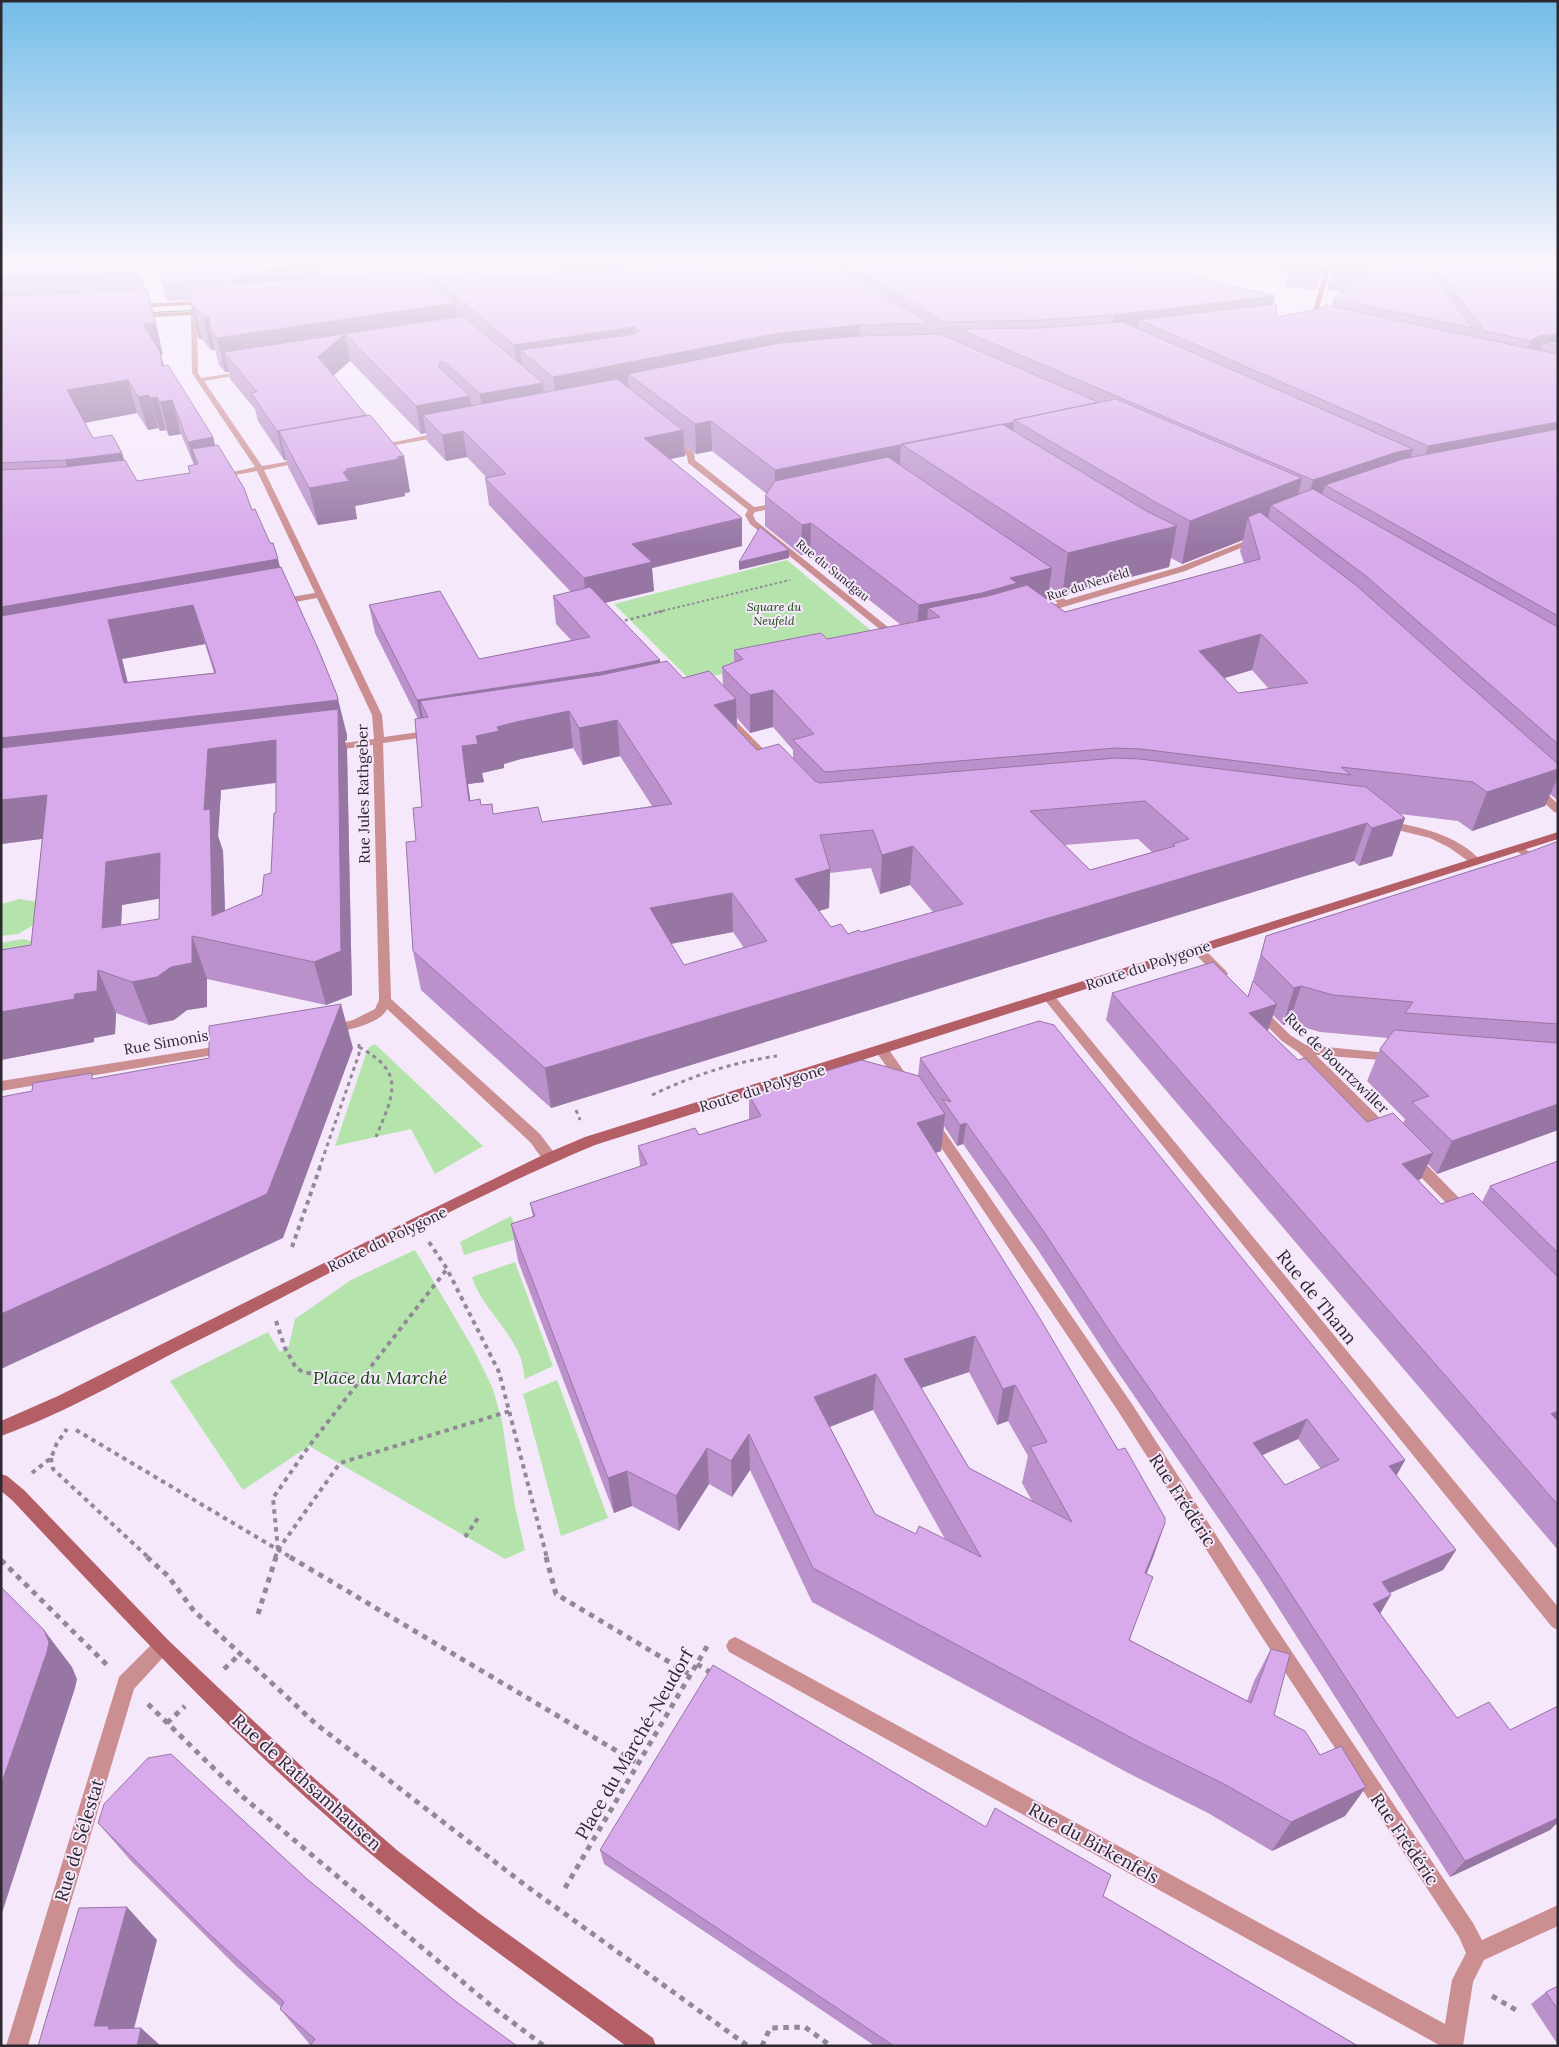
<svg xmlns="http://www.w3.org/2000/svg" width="1559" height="2047" font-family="Lora,serif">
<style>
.green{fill:#b4e4ac}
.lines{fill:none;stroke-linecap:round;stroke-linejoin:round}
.path-far5{stroke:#928996;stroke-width:1;stroke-dasharray:2 2;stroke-linecap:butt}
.path-far4{stroke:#928996;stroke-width:2;stroke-dasharray:2.5 2.5;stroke-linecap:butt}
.path-far3{stroke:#928996;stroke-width:2.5;stroke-dasharray:3 3;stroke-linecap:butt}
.path-far2{stroke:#928996;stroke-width:3;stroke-dasharray:4 4;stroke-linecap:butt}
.path-far1{stroke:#928996;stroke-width:4;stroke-dasharray:4.5 4.5;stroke-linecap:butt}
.path{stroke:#928996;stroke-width:5;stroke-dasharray:5.5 5.5;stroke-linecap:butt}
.lane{fill:#cb8e91;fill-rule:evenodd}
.street{fill:#cb8e91;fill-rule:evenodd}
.secondary{fill:#b45e65;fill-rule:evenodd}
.tram{stroke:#423c44;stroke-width:1}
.rail-casing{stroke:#423c44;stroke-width:2.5}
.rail{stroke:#f5e8fb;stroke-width:2;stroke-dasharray:5.5;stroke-linecap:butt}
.wall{fill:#ba91ca;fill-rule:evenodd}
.shaded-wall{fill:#9776a4}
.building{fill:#d8a9eb;stroke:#9776a4;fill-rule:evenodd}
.labels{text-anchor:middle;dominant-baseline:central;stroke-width:4;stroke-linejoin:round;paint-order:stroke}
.far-street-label{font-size:12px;fill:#2d282f;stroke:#f5e8fb}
.far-park-label{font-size:12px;font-style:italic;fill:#15490b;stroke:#f5e8fb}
.street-label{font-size:15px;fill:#2d282f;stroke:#f5e8fb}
.near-street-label{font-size:18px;fill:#2d282f;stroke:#f5e8fb}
.near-park-label{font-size:18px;font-style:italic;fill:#15490b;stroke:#f5e8fb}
</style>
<rect width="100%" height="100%" fill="#f5e8fb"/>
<path class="green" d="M787 560 881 639 691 681 614 604Z
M20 899 37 902 35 924 18 934 1 936V904Z
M23 939 39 943 1 972V943Z
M375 1044 483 1146 435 1174 411 1129 335 1146 367 1051 369 1047Z
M511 1216 520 1238 464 1255 460 1242Z
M415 1250 474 1350 493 1389 502 1421 515 1507 525 1550 505 1559 309 1446 243 1490 170 1381 268 1332 280 1352 289 1346 295 1319 351 1280Z
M515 1262 553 1366 525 1379C523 1371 523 1363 520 1356 508 1327 481 1306 472 1277Z
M557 1380 608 1518 561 1536 523 1394Z"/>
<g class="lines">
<path class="path-far5" d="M1179 261 1188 271
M1192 262 1187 263 1193 271
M1174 272 1290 273
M1187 275 1291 277"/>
<path class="path-far4" d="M658 612 790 580"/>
<path class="path-far3" d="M619 622 663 611"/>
<path class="path-far2" d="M359 1047C407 1073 393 1095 376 1137
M652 1095C692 1076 733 1062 777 1056
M576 1110 580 1120
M319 1169 359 1054V1044"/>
<path class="path-far1" d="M429 1242 447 1269 499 1372 547 1558
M292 1247 320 1167
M276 1321 285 1348 296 1368 305 1373 346 1374 359 1381
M76 1430 292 1558
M51 1458 53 1469 149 1558
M32 1473 51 1458 57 1443 67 1429
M465 1537 480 1515
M278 1550 340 1463 510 1411
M275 1558 278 1550 273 1498 309 1446 447 1269"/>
<path class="path" d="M147 1557 168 1576 194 1611 316 1724 525 1885 748 2046
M290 1557 637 1763
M546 1557 556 1594 691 1675
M1 1560 107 1665
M258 1614 276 1557
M697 1664 711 1673
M224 1669 240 1654
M148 1704 243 1797 495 2009 544 2046
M167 1723 185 1706
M565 1888 709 1643
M1492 1996 1516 2010
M762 2046 770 2028 805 2027 831 2046"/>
<path class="lane" d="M493 260H501L523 268 555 266 553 260H559L561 268 522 272Z"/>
<path class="street" d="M393 260H403L358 272 355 270Z
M194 312 197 314 198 373 201 378 247 371 250 373 204 381 262 466 303 459 307 461 264 470 382 715 384 737 433 730 438 733 433 736 383 743 391 999 540 1134 555 1154 557 1158 555 1162C543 1165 537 1150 530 1142L387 1009C381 1024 346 1030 331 1034L325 1030 327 1027 353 1020 375 1009 379 1000 373 745 329 751 324 748 329 745 374 739 372 715 317 598 279 605 275 602 279 599 315 593 257 471 219 478 215 476 255 467 192 373 191 314Z
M443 432H446V436L379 448 375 446Z
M668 437H674L694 453 695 460 754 507 785 502V506L755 512 753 515 756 521 899 636V640H893L750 524 745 515 748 510 688 463 687 456 668 441Z
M1253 538 1260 540 1185 571 1043 613 1036 611 1058 603 1032 585V581H1038L1066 600 1179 567Z
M726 713 729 714 773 759V763H765L723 718V714Z
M1536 786 1540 787 1558 804V813L1554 812 1532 791 1531 789 1532 787Z
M1385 821C1418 826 1459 835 1482 862L1476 865 1472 864 1450 848 1430 838 1381 826 1380 824 1381 822Z
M1519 845 1547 863 1558 866V873L1539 867 1515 850 1514 848 1515 846Z
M1197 945 1201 946 1226 971 1228 974 1226 977H1218L1193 952 1191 949 1193 946Z
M1048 992 1052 993 1558 1607V1630L1552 1627 1044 999 1042 996Z
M1259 1007 1263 1008 1290 1035 1306 1045 1398 1054 1399 1057 1398 1060 1393 1061 1316 1055 1390 1128 1392 1132 1390 1136H1380L1298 1052 1282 1041 1255 1014 1253 1011 1255 1008Z
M226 1045 231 1046 232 1049 231 1052 1 1091V1081Z
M882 1046 887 1047 910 1080 912 1083 910 1086H900L877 1053 876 1050 877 1047Z
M933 1120 938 1122 1132 1404 1272 1622 1473 1923 1482 1940 1558 1905V1926L1484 1960 1473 1982 1463 2046H1441L729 1652 726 1646 729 1640 735 1637 741 1640 1445 2024 1452 1980 1466 1953 1459 1937 1260 1634 1120 1414 928 1128 926 1125 928 1122Z
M1413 1155 1418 1156 1469 1208 1471 1212 1469 1216 1464 1218 1459 1216 1408 1164 1406 1160 1408 1156Z
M162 1637 168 1640 171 1646 168 1652 134 1689 28 2046H6L117 1684 119 1677 156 1640Z"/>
<path class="secondary" d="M1118 260H1162L1116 263Z
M1327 260H1333L1314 325 1309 326Z
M206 301 208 304 136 308 133 306 136 304Z
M208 311 210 314 138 318 135 316 138 314Z
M1558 832V839L595 1145C455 1204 321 1279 185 1347 125 1378 65 1413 1 1436V1421L58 1396 412 1219 545 1154 585 1137Z
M1 1474 7 1476 24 1490 168 1640 315 1779 398 1851 480 1914 653 2038 656 2046H626C545 1986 462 1929 384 1865 251 1756 130 1626 12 1500L1 1491Z"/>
<path class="tram" d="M1141 268 1229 267
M1309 269 1346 271
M140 313 205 310"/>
<defs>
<path id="rail" d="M96 268 127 260
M126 274 171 260"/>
</defs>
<use href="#rail" class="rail-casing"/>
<use href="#rail" class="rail"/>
</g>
<path class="wall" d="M1 260 141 272 155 319 163 355H161L164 366 213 437 215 445 252 510 280 567 347 735V740L345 741 347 750 352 995 326 1005 207 979V1007L187 1010 174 1020 149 1025 116 1013 115 1034 94 1038V1042L1 1060V950L31 945 42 839 1 844ZM137 413 148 430 158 428 160 431 166 430 169 436 181 434 194 465 188 466 190 473 137 481 124 460 122 453 93 438 85 423ZM205 644 214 673 127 682 122 659ZM276 783V813L271 873 262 895 225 911 223 851 218 836 221 790ZM159 898V919L121 925 122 905Z
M198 260H316L318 274 554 278 552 260H1127L1275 296 1273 304 1277 317 1332 306 1333 299 1343 292 1327 290 1334 260H1558V801L1550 794 1545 806 1472 831 1458 821 1400 814 1405 818 1392 856 1359 866 1354 861 551 1108 421 990 413 951 416 841 422 807 418 719 375 633 369 605 479 659 571 640 556 624 553 596 571 592 489 505 485 478H487L467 457 446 461 427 441 426 433 421 434 350 361 333 376 366 415 404 456 410 492 405 493V496L355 506 357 519 318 525 288 467 286 460H284L258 421 255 409 230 379 229 372H225L219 365 215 350H211L202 339H199L191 300 168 301 166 299 161 281ZM313 277 312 280H301ZM684 445 696 454 712 451 767 494 765 496V526L801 555 810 553 901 625 827 639 734 650V662L722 667 723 685 683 678 660 663V660L605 603 654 591 652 568 742 546V518L670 459 685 456ZM1243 540 1240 551 1244 563 1065 612 1046 599 1048 598 1050 587 1062 595 1169 567 1171 558 1182 564ZM1252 670 1269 689 1238 693 1224 678ZM737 718 750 733 773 727 793 750V758L757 750 737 729ZM573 748 583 765 620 756 652 806 542 822 494 814 481 805 470 801 468 784 484 782 482 773 504 768V764L521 759ZM1138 839 1152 852 1090 870 1065 845ZM871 868 880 894 910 885 933 912 861 932 848 934 831 927 819 911 829 908 830 873ZM733 932 744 948 684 965 671 944Z
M1211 260H1325L1317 290 1285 287 1288 272 1219 271Z
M1558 842V1130L1437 1174 1428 1164 1421 1179 1418 1180 1441 1204 1482 1202 1490 1186 1558 1161V1550L1106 1020 1112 993 1248 997 1266 936 1524 854ZM1273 1015 1283 1025 1289 1023 1320 1032 1388 1038 1380 1049 1367 1081 1405 1119 1403 1123 1367 1122 1298 1060 1267 1030H1268Z
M920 1058 1405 1460 1396 1476 1456 1550 1443 1570 1390 1593 1380 1613 1457 1718 1510 1730 1558 1706V1822L1550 1830 1450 1877 1258 1576 1113 1365 1038 1250 963 1144 957 1146 944 1126 941 1151 936 1153 1118 1450 1165 1523 1146 1574 1130 1640 1247 1701 1254 1681 1271 1649 1274 1715 1320 1755 1366 1787 1345 1816 1272 1851 1208 1813 1130 1774 812 1602 750 1470 732 1497 709 1484 679 1531 632 1506 614 1513 518 1261 511 1224 533 1217 530 1203 640 1167 638 1146 699 1135 749 1119V1095L918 1076ZM969 1372 997 1425 1008 1421 1028 1456 1022 1483 1032 1501 969 1468 921 1388ZM873 1410 945 1539 916 1534 875 1514 830 1427ZM1298 1439 1321 1469 1285 1485 1262 1455Z
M98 1823 307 1879 454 2000 310 2045 307 2041 280 2009 281 2007 236 1966 132 1862Z
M600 1850 1103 1896 1358 2046H875L604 1864Z
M1558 1986V2045L1531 2004 1546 1992Z"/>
<path class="shaded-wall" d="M308 260H316L319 276 235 298 231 280Z
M1324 260H1325L1317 290Z
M1429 267H1434L1426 296Z
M3 285 13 315 1 320V287Z
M147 289 155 319 163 355H161L169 384 162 366 143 324Z
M1275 296 1268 327 1139 320 1135 343 1110 346 1114 315Z
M455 303 460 336 345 334 350 361 324 384 224 352 229 372H225L217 338Z
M191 306H194L202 339H199Z
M209 316 211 331 215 350H211L203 317Z
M860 325 859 355 628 374 629 394 557 409 553 377 780 333Z
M634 327 636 357 520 350 523 374 518 375 514 345Z
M1558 334V346L1544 343 1536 367 1520 373 1530 341 1540 336Z
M128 380 137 413 78 424 67 390Z
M543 383 546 411 484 422 480 394Z
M149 395 158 428 148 430 138 397Z
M470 396 474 424 423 415 426 433 421 434 416 406Z
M157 397 166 430 160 431 150 398Z
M172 400 181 434 169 436 160 402Z
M366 415 279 431 286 460H284L277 431Z
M711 421 712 451 696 454 695 424Z
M1014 422 1011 452 901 445Z
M1558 422V454L1417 481 1428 446Z
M683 430 685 456 646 464 644 438Z
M463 431 467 457 446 461 442 435Z
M213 437 222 472 198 464 192 449 199 476H198L188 442Z
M901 445 899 475 775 501V470Z
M1413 449 1403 484 1325 485 1318 511 1304 516 1313 480 1397 452Z
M122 453 132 488 77 495 65 460Z
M404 456 410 492 405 493V496L355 506 357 519 318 525 309 488 343 472 346 469Z
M1302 478 1292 520 1271 505 1265 531 1248 517 1243 540 1182 564 1190 521Z
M742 518V546L652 568 654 591 587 607 584 578 632 544Z
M811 523 810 553 801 555 802 525Z
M1177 526 1169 567 1062 595 1068 553Z
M789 550V558L739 570V562Z
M278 559 287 596 193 605 205 644 122 659 138 723 337 695 347 735V740L345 741 347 750 352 995 326 1005 314 962 287 781 221 790 218 836 223 851 226 943 212 916 210 829 1 781V738L124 683 1 648V607Z
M1052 568 1048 598 1014 607 928 608 926 635 916 637 919 605 1010 578Z
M1261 634 1252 670 1191 688 1199 651Z
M660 660 662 689 428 717 420 701 425 729H423L417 700Z
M773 690V727L750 733V695Z
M736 699 737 736 714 705Z
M569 711 573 748 521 759 504 764V768L482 773 484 782 468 784 476 839 469 801 462 746 476 736 497 727 516 722Z
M617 720 620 756 583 765 579 728Z
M1558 769V777L1545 806 1472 831 1487 792Z
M47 795 64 836 1 844V800Z
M1405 818 1392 856 1359 866 1372 828Z
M1367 823 1354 861 551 1108 545 1068Z
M913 846 910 885 880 894 882 855Z
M160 853 175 896 122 905 119 971 102 928 106 862Z
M830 869 829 908 795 918V879Z
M732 893 733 932 653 947 650 908Z
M192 936 207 979V1007L187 1010 174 1020 149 1025 132 982Z
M98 970 116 1013 115 1034 94 1038V1042L1 1060V1012L75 994Z
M1301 986 1289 1023 1283 1025 1294 988Z
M341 1004 353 1048 283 1238 1 1369V1314Z
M1277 1004 1268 1030 1241 1040 1249 1013Z
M1558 1104V1130L1437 1174 1452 1141Z
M945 1114 941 1151 913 1160 917 1123Z
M966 1123 963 1144 957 1146 960 1125Z
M1433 1153 1421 1179 1390 1190 1402 1164Z
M975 1336 969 1372 900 1395 904 1359Z
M876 1374 873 1410 813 1433 814 1397Z
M1015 1385 1008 1421 997 1425 1003 1389Z
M1558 1411V1429L1551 1414Z
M1307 1419 1298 1439 1245 1463 1253 1443Z
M749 1434 750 1470 732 1497 731 1461Z
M707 1448 709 1484 679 1531 676 1496Z
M1405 1460 1394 1480 1389 1466Z
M627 1471 632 1506 614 1513 608 1478Z
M1165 1523 1153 1558 1133 1607 1145 1573Z
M1456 1550 1443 1570 1371 1601 1382 1582Z
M1391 1595 1380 1614 1373 1604Z
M44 1630 72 1667 77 1679 75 1688 1 1916V1785Z
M1366 1787 1345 1816 1272 1851 1291 1822Z
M1558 1818V1822L1550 1830 1450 1877 1465 1861Z
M127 1907 157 1940 130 2044 94 2026Z
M141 2028 161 2046H137Z"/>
<path class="building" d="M1 260H47L114 266 137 260 141 272 1 278Z
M198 260H308L231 280 163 283 161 281V267Z
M606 260H655L553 264V262Z
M840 260H1127L1275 296 1114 315 1040 320 944 322Z
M1334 260H1558V334L1540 336 1530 341 1482 330V327L1434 267H1429V269L1472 328 1333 299 1381 265 1334 261Z
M826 261 929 323 860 325 780 333 553 377 520 350 636 334 639 331 634 327 514 345 434 278 548 276 555 278 554 273Z
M350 266H482V277L434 278V280H428L422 275 312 280 313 275Z
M422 275 455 303 217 338 211 331 209 316 203 317 194 306H191V285Z
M147 289 155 323 143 324 160 352 162 366 168 365 213 437 188 442 172 400 160 402 157 397 150 398 149 395 138 397 128 380 67 390 93 438 112 435 122 453 65 460 1 463V299L4 296Z
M1276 304 1277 317 1319 309 1325 305 1527 348 1558 354V422L1428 446 1139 320Z
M463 316 543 383 480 394 445 362H440L439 367 470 396 416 406 345 334 318 357 366 415 277 431 251 393 257 392 224 352Z
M1123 322 1413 449 1397 452 1313 480 959 329 1041 328Z
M940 334 1098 402 1014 420V422L775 470 711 421 695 424 628 374 780 343 860 336Z
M1558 342V346L1544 343Z
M617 379 683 430 644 438 742 518 632 544 652 562 584 578 485 478 506 474 463 431 442 435 423 415Z
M1116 399 1302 478 1190 521 1157 503 1014 420Z
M370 415 404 456 397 457 399 459 346 469 347 471 343 472 349 481 309 488 279 431Z
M1002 424 1148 512 1177 526 1068 553 901 444Z
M1558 429V616L1325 485 1403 459Z
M218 445 244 488 252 510 255 509 270 543H273L278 559 1 607V470L65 467 125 460 137 481 190 473 188 466 198 464 192 449Z
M888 457 1052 568 1010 578 1017 583 982 593 919 605 811 523 802 525 765 496 775 481Z
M1313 489 1558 627V744L1366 576 1271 505Z
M1260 512 1357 586 1558 764V769L1487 792 1473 782 1341 767 1351 775 1141 749 1116 748 825 772 793 740 814 734 773 690 750 695 722 667 743 659 734 650 821 633 827 639 940 617 928 608 988 596 1027 585 1065 612 1260 559 1248 517ZM1261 634 1308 683 1238 693 1199 651Z
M760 527 789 550 739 562Z
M281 567 319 651 337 695 338 700 1 738V616ZM193 605 216 673 124 683 108 620Z
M590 587 660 660 601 672 417 700 369 605 440 591 479 659 590 637 553 596Z
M667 661 683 678 709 671 736 699 714 705 757 750 779 744 815 781 820 783 1116 758 1140 759 1366 787 1405 818 1372 828 1367 823 545 1068 413 951 406 842 416 841 413 808 422 807 415 719 428 717 420 701 601 675ZM569 711 579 728 617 720 672 804 542 822 538 807 493 814 492 804 481 805 480 799 469 801 462 746 478 744 476 736 499 731 497 727 516 722ZM1145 801 1189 839 1173 844 1175 846 1090 870 1030 811ZM873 830 882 855 913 846 963 904 861 932 859 930 848 934 841 924 831 927 795 879 830 869 820 835ZM732 893 767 941 684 965 650 908Z
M338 709 341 951 314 962 192 936V963L171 967 157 977 132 982 98 970 97 991 75 994 74 999 1 1012V950L31 945 47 795 1 800V748ZM276 740V813H274L271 873 264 875 262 895 212 916 210 809 204 810 208 749ZM160 853 159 919 102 928 106 862Z
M1556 842H1558V1024L1405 1013 1413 1002 1333 995 1301 986 1294 988 1261 955 1266 936 1524 854Z
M1213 962 1248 997 1253 981 1277 1004 1249 1013 1298 1060 1305 1058 1367 1122 1393 1113 1433 1153 1402 1164 1441 1204 1473 1193 1558 1277V1411L1551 1414 1558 1421V1505L1112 993Z
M341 1004 267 1194 1 1314V1097L32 1091 33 1083 92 1073V1079L209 1058V1026Z
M1039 1021 1054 1025 1405 1460 1389 1466 1456 1550 1382 1582 1391 1595 1373 1604 1457 1718 1489 1702 1510 1730 1558 1706V1818L1465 1861 1267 1557 1119 1345 1042 1229 966 1123 960 1125 942 1099 951 1102 920 1058ZM1307 1419 1339 1460 1285 1485 1253 1443Z
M1394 1030 1558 1043V1104L1452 1141 1412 1102 1429 1096 1380 1049Z
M862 1060 919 1076 945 1114 917 1123 1039 1317 1118 1450 1125 1448 1165 1518V1523L1145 1573 1153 1577 1129 1640 1251 1703 1271 1649 1290 1654 1274 1715 1305 1731 1320 1755 1341 1746 1366 1787 1291 1822 1224 1784 1143 1744 813 1568 749 1434 731 1461 707 1448 676 1496 627 1471 608 1478 511 1224 535 1216 530 1203 647 1164 638 1146 695 1128 699 1135 761 1116 749 1095ZM975 1336 1003 1389 1015 1385 1047 1442 1030 1447 1072 1522 969 1468 904 1359ZM876 1374 981 1557 919 1526 916 1534 875 1514 814 1397Z
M1558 1161V1253L1490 1186Z
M1 1587 44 1630 49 1642 47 1652 1 1785Z
M713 1665 986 1827 995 1808 1111 1875 1103 1896 1358 2046H894L600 1850Z
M171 1754 307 1879 454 2000 517 2046H310L315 2039 280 2009 284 2002 206 1931 98 1823 104 1804 148 1758Z
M127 1907 94 2026H109L108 2029 141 2028 137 2046H38L79 1908Z
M1558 1986V2010L1546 1992Z"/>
<linearGradient id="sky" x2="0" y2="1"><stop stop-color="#73bde8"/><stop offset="0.48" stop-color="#faf5fd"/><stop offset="1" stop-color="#faf5fd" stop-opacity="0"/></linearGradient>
<rect width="1559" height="547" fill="url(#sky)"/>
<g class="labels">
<g class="far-street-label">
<text transform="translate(833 570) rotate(39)">Rue du Sundgau</text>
<text transform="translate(1088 584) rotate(-17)">Rue du Neufeld</text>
</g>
<g class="far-park-label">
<text x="774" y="606">Square du<tspan x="774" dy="14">Neufeld</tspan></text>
</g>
<g class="street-label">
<text transform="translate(363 794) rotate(-91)">Rue Jules Rathgeber</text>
<text transform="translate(1148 965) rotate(-18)">Route du Polygone</text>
<text transform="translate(166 1042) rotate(-10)">Rue Simonis</text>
<text transform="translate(1337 1063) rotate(44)">Rue de Bourtzwiller</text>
<text transform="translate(762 1088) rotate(-17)">Route du Polygone</text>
<text transform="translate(387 1239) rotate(-26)">Route du Polygone</text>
</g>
<g class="near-street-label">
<text transform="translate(1317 1297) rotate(51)">Rue de Thann</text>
<text transform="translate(1183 1500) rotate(57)">Rue Frédéric</text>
<text transform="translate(634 1744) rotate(-60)">Place du Marché-Neudorf</text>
<text transform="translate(307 1782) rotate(42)">Rue de Rathsamhausen</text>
<text transform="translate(1405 1839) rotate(56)">Rue Frédéric</text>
<text transform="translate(79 1840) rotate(-73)">Rue de Sélestat</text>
<text transform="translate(1094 1843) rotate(29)">Rue du Birkenfels</text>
</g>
<g class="near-park-label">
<text x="380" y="1377">Place du Marché</text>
</g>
</g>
<rect width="1559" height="2047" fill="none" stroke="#2d282f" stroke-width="5"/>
</svg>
